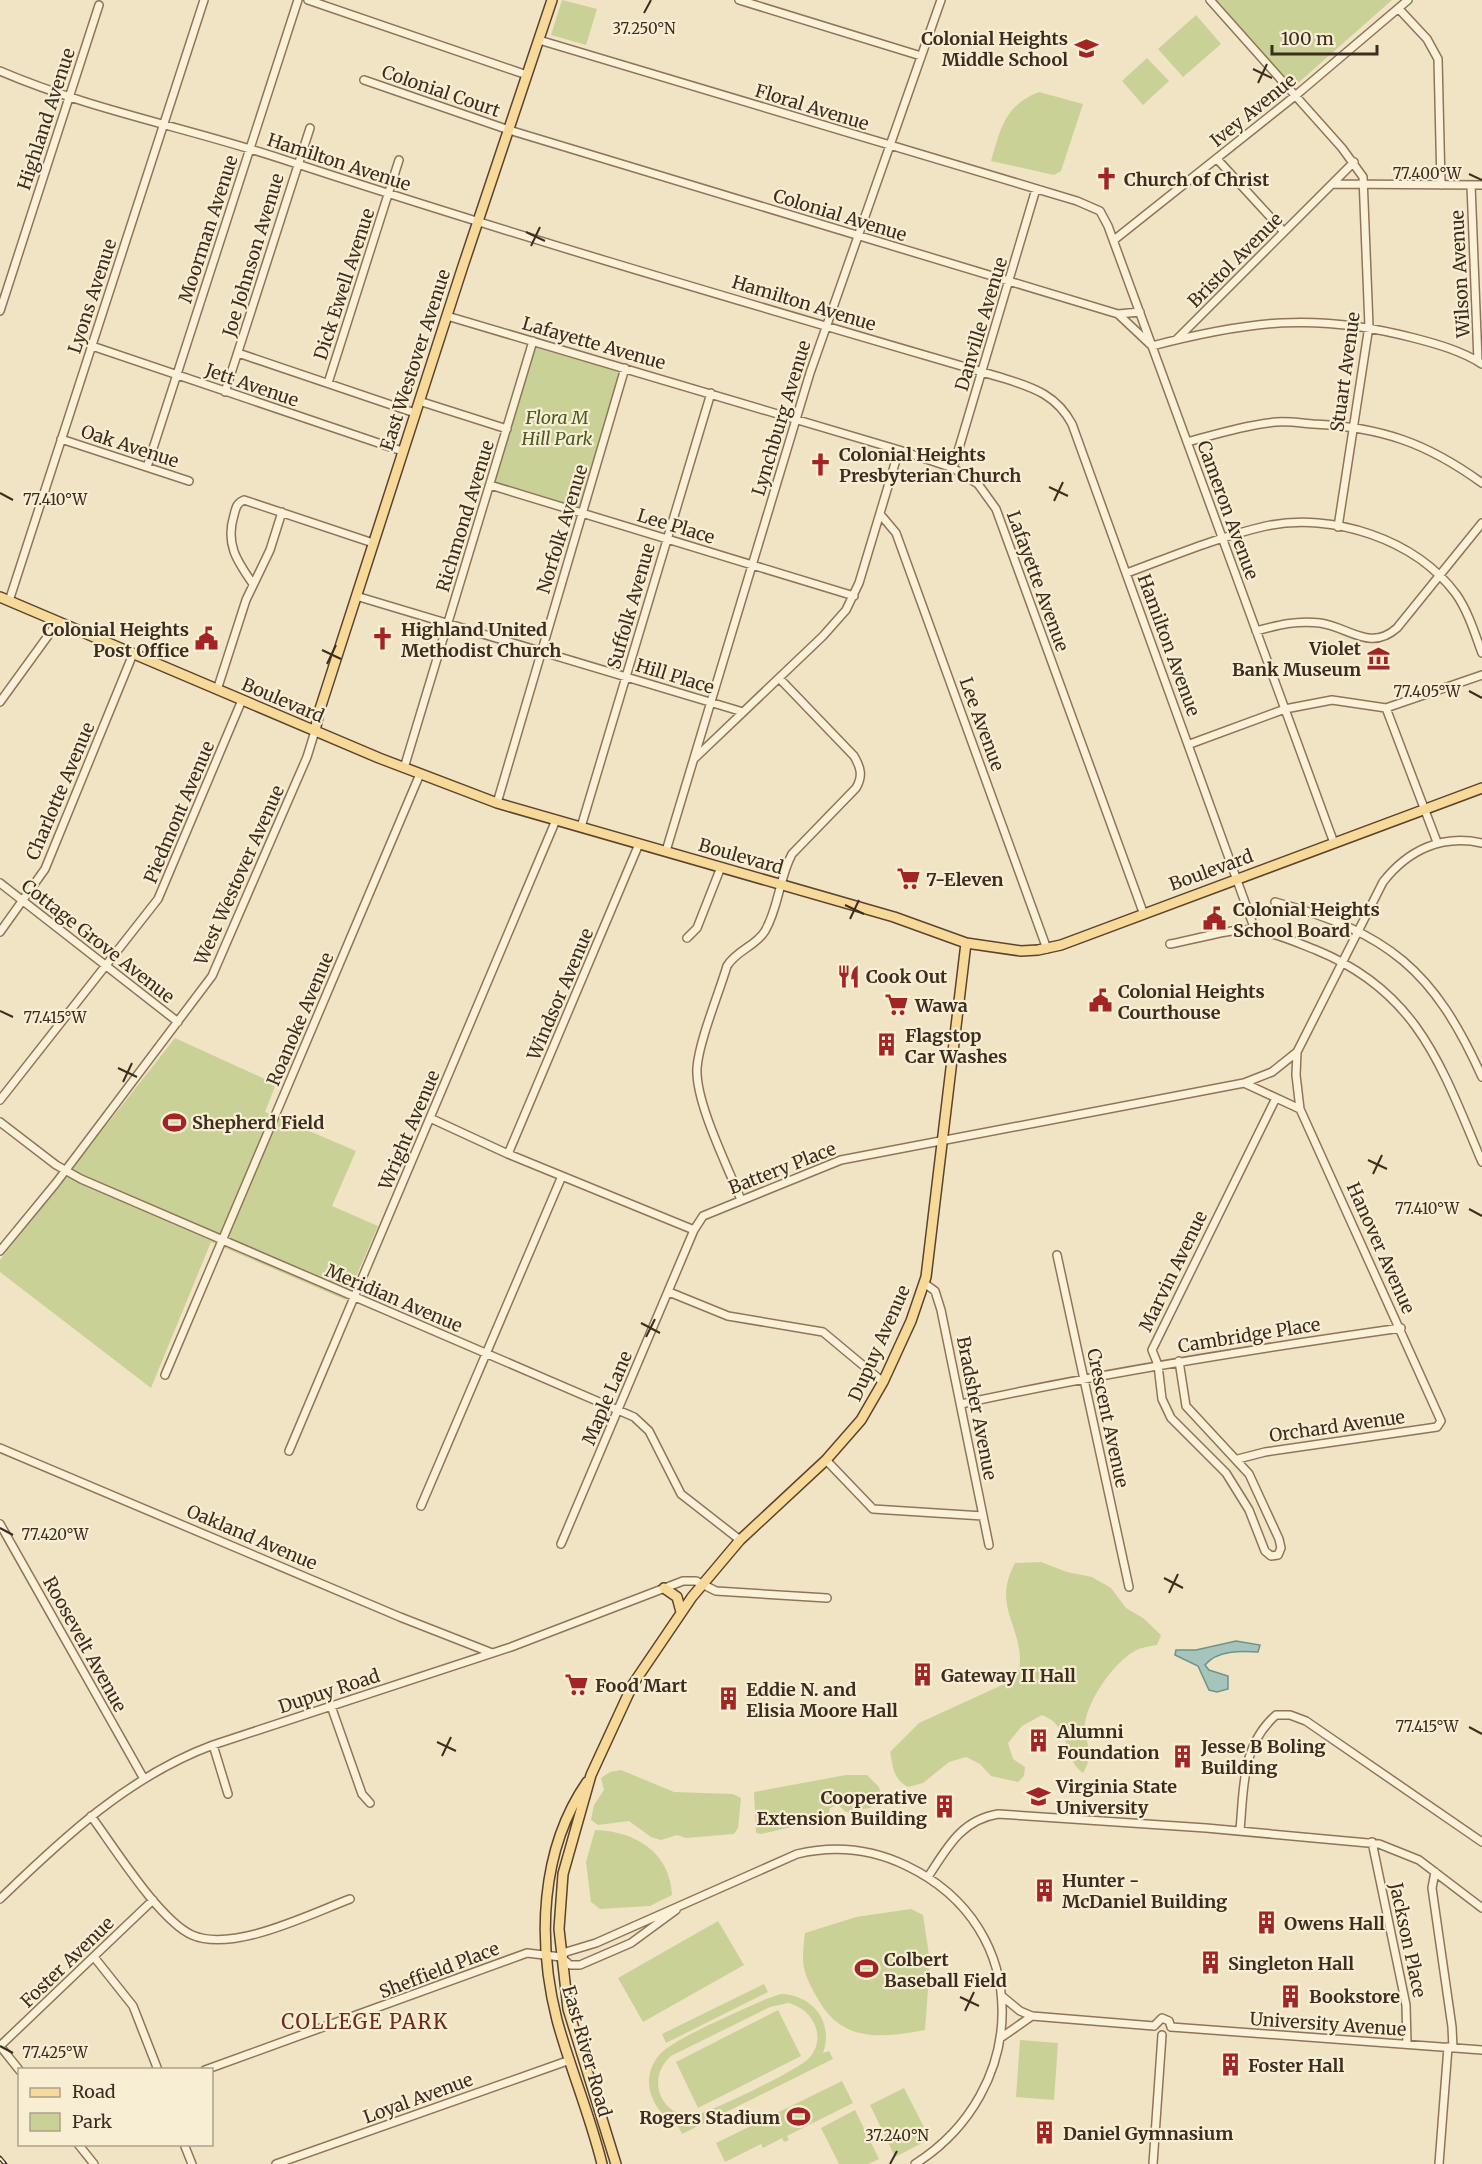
<svg xmlns="http://www.w3.org/2000/svg" width="1482" height="2164" font-family="Merriweather,serif">
<style>
.green{fill:#cad197;fill-rule:evenodd}
.water{fill:#a6c4bc;stroke:#6c948a;stroke-width:1.5}
.lines{fill:none;stroke-linecap:round;stroke-linejoin:round}
.minor-casing{stroke:#8e7559;stroke-width:10}
.major-casing{stroke:#5b432d;stroke-width:12}
.minor{stroke:#fbf1d8;stroke-width:7}
.major{stroke:#f7da9a;stroke-width:9}
.rail-casing{stroke:#3d2d1e;stroke-width:4.5}
.rail{stroke:#f8eed4;stroke-width:2;stroke-dasharray:7;stroke-linecap:butt}
.ticks{fill:none;stroke:#3d2d1e;stroke-width:2}
.labels{text-anchor:middle;dominant-baseline:central;stroke-width:4.5;stroke-linejoin:round;paint-order:stroke}
.poi-label{font-size:18px;font-weight:bold;fill:#3d2d1e;stroke:#f8eed4;text-anchor:start}
.street-label{font-size:18px;fill:#3d2d1e;stroke:#f8eed4}
.park-label{font-size:18px;font-style:italic;fill:#4c5b23;stroke:#f8eed4}
.neighbourhood-label{font-size:20px;letter-spacing:1.5px;fill:#6d2c1a;stroke:#f8eed4}
.ticks-label{font-size:15px;text-anchor:middle;fill:#3d2d1e;stroke:#f8eed4;stroke-width:4.5;stroke-linejoin:round;paint-order:stroke}
</style>
<rect width="100%" height="100%" fill="#f1e4c4"/>
<path class="green" d="M562 0 597 9 586 45 551 35Z
M1215 0H1392L1297 84H1290Z
M1196 15 1221 44 1183 77 1158 49Z
M1147 58 1169 81 1143 105 1122 81Z
M1039 92 1083 104 1061 171 1054 175 991 161C1001 128 1004 106 1039 92Z
M534 347 619 372 579 507 494 482Z
M175 1038 276 1084 265 1112 356 1151 332 1206 378 1226 346 1300 211 1242 151 1388 0 1272V1260Z
M1041 1562 1067 1572 1092 1577 1111 1588 1126 1608 1143 1618 1161 1635 1157 1645C1151 1646 1144 1647 1139 1649 1116 1658 1088 1700 1085 1723 1084 1743 1096 1752 1083 1773 1061 1757 1073 1727 1042 1715L1022 1726 1008 1743 1013 1759 1025 1767 1024 1776 1018 1782 991 1776 980 1764 966 1757 949 1762 923 1783 908 1787C893 1779 893 1767 890 1752L919 1723 1013 1680C1016 1675 1020 1668 1020 1663 1021 1624 992 1606 1015 1563Z
M621 1770 674 1792 733 1794 741 1798 738 1828 734 1834 686 1838 677 1835 661 1840 651 1837 629 1821 598 1825 591 1820 594 1805 604 1790 601 1778 610 1772Z
M846 1775H867L879 1787 882 1799 870 1808 846 1812 838 1805 830 1808 828 1816 822 1820 761 1834 756 1833 754 1792Z
M595 1830C635 1831 670 1852 672 1895L650 1906 600 1909 591 1902 586 1862Z
M911 1909 923 1915 930 1962 925 2030C882 2038 842 2043 818 1999 802 1972 801 1964 805 1933L856 1917Z
M718 1921 744 1965 643 2022 618 1978Z
M764 1984 768 1992 666 2043 662 2034Z
M781 1994C813 1995 834 2022 823 2053L829 2051 833 2059 682 2134 678 2126 681 2124C668 2120 657 2111 652 2097 646 2083 649 2066 660 2054 675 2038 742 2010 766 1999ZM788 2003C814 2009 828 2039 808 2059 798 2070 705 2115 692 2116 677 2116 665 2107 660 2094 655 2079 660 2066 671 2056L770 2007Z
M778 2010 801 2056 698 2108 676 2062Z
M1020 2040 1058 2043 1054 2100 1016 2097Z
M842 2081 853 2103 787 2136 789 2140 784 2142 782 2138 763 2148 761 2144 725 2162 716 2143Z
M904 2088 930 2139 895 2157 870 2105Z
M855 2110 879 2159 868 2164H839L821 2128Z"/>
<path class="water" d="M1236 1641 1260 1645 1258 1652C1241 1651 1217 1650 1205 1665L1209 1670 1228 1676V1689L1217 1692 1209 1690 1198 1666 1175 1655 1176 1650H1196Z"/>
<g class="lines">
<defs>
<path id="minor" d="M308 0 527 75
M739 0 921 56
M1210 0 1342 148 1363 177 1369 326 1338 527
M1399 9 1427 39 1438 59 1441 185
M539 40 1077 201 1100 211 1108 226 1334 843
M0 71C91 110 189 128 282 159 522 238 764 308 1006 379 1035 388 1057 396 1072 424L1255 930
M364 80 509 130 1118 314 1152 346C1249 321 1316 312 1414 338 1437 344 1462 351 1482 364
M1217 159 1284 232
M1332 184 1354 162
M1471 185 1478 361
M1114 240 1295 96 1408 0
M0 311 99 5
M1118 314 1140 312
M447 316 899 450 953 468 978 484 996 509 1143 912
M1176 340 1332 184 1482 185
M92 346 402 451
M238 353 415 413
M328 383 399 160
M225 392 310 128
M419 401 507 429
M61 439 189 481
M1187 442C1217 434 1246 425 1276 422 1288 421 1301 423 1313 424 1381 427 1427 443 1482 483
M147 467 298 0
M953 468 1036 189
M490 485 854 596
M880 514 896 533 1047 949
M1127 573C1173 556 1218 537 1266 526 1332 512 1415 539 1456 594 1468 611 1475 634 1482 653
M253 584C237 561 225 544 234 515 236 507 237 503 244 500L373 543
M356 596 743 712
M9 601 204 0
M1256 631C1278 625 1297 620 1320 623 1349 627 1370 652 1397 628L1482 523
M217 690 246 600 270 550 282 512
M0 702 58 622
M1386 708 1437 842
M1190 744 1285 709 1332 700 1386 708 1482 675
M694 759 823 636 846 610 859 583 899 450
M404 768 533 341
M497 803 625 368
M581 827 711 393
M666 851 810 373 941 0
M0 883 178 1022
M1275 902C1388 932 1434 970 1482 1077
M0 932 45 869 133 654
M687 938 697 928 721 867
M1170 944C1193 940 1234 927 1256 930 1276 933 1298 943 1316 950 1419 992 1442 1068 1482 1162
M1244 1083 1272 1072 1297 1052
M0 1100 158 899 242 700
M1300 1109 1296 1075 1297 1052 1383 882C1408 850 1442 834 1482 843
M430 1118 508 1154 694 1230
M0 1122 56 1165 81 1179 634 1417 649 1431 681 1494 740 1540
M508 1154 639 844
M741 1200C728 1167 695 1102 697 1068 699 1041 719 993 727 966 737 950 756 946 765 931 779 907 779 878 792 854L856 788C863 776 861 768 854 756L779 678
M0 1251 56 1183 212 976 307 757 315 731
M1057 1255 1129 1587
M924 1283 935 1291 941 1310 989 1545
M669 1292 728 1316 823 1332 883 1382
M1179 1361 1186 1406 1249 1474 1279 1539 1281 1548 1278 1555 1271 1556 1265 1551 1249 1510 1226 1473 1171 1418 1162 1399 1158 1365 1152 1350 1276 1098
M165 1375 420 774
M961 1404C1107 1372 1253 1349 1401 1328
M0 1448 400 1617 492 1653
M289 1451 556 820
M826 1460 873 1509 983 1516
M421 1506 562 1176
M0 1524 144 1779
M561 1544 694 1230 703 1216 841 1160 1244 1083 1300 1109 1441 1421 1437 1427 1265 1452 1238 1459
M331 1706 362 1794 370 1803
M213 1745 228 1794
M91 1816C114 1847 159 1920 192 1935 233 1953 310 1914 350 1899
M1240 1830C1244 1788 1241 1746 1276 1715H1290L1306 1721 1482 1842
M1372 1842 1406 2005 1407 2044
M1435 1872 1432 1888 1452 2027 1453 2048
M928 1877C947 1848 961 1820 998 1814L1206 1828 1379 1844 1419 1860 1482 1908
M0 1899C63 1838 129 1776 213 1745L511 1647 683 1581H696L716 1591 827 1598
M94 1957 133 2006 158 2070
M561 1957 566 1952 596 1943 797 1854C835 1845 872 1849 907 1866 1036 1928 1029 2092 915 2164
M1003 1997 1020 2011 1032 2016 1154 2026
M1154 2026 1162 2018 1169 2021 1171 2027
M1171 2027 1482 2050
M1002 2037 1032 2016
M0 2046 153 1900
M0 2046 20 2071
M205 2070 527 1953 561 1957 570 1965H580L631 1943 676 1910
M78 2144 94 2164
M184 2144 192 2164
M276 2164 570 2060
M1153 2164 1162 2035
M1439 2164 1448 2047"/>
<path id="major" d="M0 597 379 758 497 803 894 917 966 943 1021 951 1038 950 1061 945 1482 788
M315 731 319 712 462 269 552 0
M664 1588 677 1597 681 1612
M587 1782C540 1850 537 1941 557 2020 570 2068 590 2115 602 2164
M616 2164 568 2009 559 1929 563 1874 591 1775 633 1684 692 1597 740 1540 826 1460 861 1420 883 1382 911 1321 926 1277 966 943"/>
</defs>
<use href="#minor" class="minor-casing"/>
<use href="#major" class="major-casing"/>
<use href="#minor" class="minor"/>
<use href="#major" class="major"/>
<defs>
<path id="rail" d="M0 2158 5 2164"/>
</defs>
<use href="#rail" class="rail-casing"/>
<use href="#rail" class="rail"/>
</g>
<path class="ticks" d="M644 13 651 0M1253 69 1272 78M1258 83 1267 64M1469 174 1482 180M526 232 545 241M531 246 540 227M1049 487 1068 496M0 493 13 500M1054 501 1063 482M322 650 341 659M327 664 336 645M1469 691 1482 698M845 905 864 914M850 919 859 900M0 1011 13 1017M118 1068 137 1077M123 1082 132 1063M1368 1160 1387 1169M1373 1174 1382 1155M1469 1209 1482 1216M641 1323 660 1333M646 1337 655 1319M0 1528 13 1535M1164 1578 1183 1588M1169 1593 1178 1574M1469 1727 1482 1734M437 1742 456 1751M442 1756 451 1737M960 1997 979 2006M965 2011 974 1992M0 2046 13 2053M890 2164 897 2151"/>
<defs>
<symbol id="school-bare" viewBox="-9 -9 18 18"><path d="M0-5L7-2L0 1L-7-2ZM-4 1L0 2.5L4 1V4Q0 6-4 4Z" fill="#a22424" stroke="#f8eed4" stroke-width="2.5" paint-order="stroke"/></symbol>
<symbol id="church-bare" viewBox="-9 -9 18 18"><path d="M-1.2-6h2.4v3.5h3.3v2.4h-3.3V6h-2.4V-.1h-3.3v-2.4h3.3Z" fill="#a22424" stroke="#f8eed4" stroke-width="2.5" paint-order="stroke"/></symbol>
<symbol id="civic-bare" viewBox="-9 -9 18 18"><path d="M-.6-6.5H3V-4.5H.6V-3L4-1V1h2V6H-6V1h2V-1L-.6-3ZM-1.2 2.5V6h2.4V2.5Z" fill="#a22424" stroke="#f8eed4" stroke-width="2.5" paint-order="stroke"/></symbol>
<symbol id="museum-bare" viewBox="-9 -9 18 18"><path d="M0-6L6-3V-2H-6V-3ZM-5-1h2V3h-2ZM-1-1h2V3h-2ZM3-1h2V3H3ZM-6 4H6V6H-6Z" fill="#a22424" stroke="#f8eed4" stroke-width="2.5" paint-order="stroke"/></symbol>
<symbol id="supermarket-bare" viewBox="-9 -9 18 18"><path d="M-6-5.5h2.5l.6 2H6L4.5 2H-2.5L-4.4-4H-6ZM-1.5 3.2a1.3 1.3 0 1 0 .1 0ZM3 3.2a1.3 1.3 0 1 0 .1 0Z" fill="#a22424" stroke="#f8eed4" stroke-width="2.5" paint-order="stroke"/></symbol>
<symbol id="restaurant-bare" viewBox="-9 -9 18 18"><path d="M-5-6h1v4h1v-4h1v4h1v-4h1v5L-1.5 .5V6h-2V.5L-5-1ZM5-6V6H3V1.5H1.5Q1.5-4 5-6Z" fill="#a22424" stroke="#f8eed4" stroke-width="2.5" paint-order="stroke"/></symbol>
<symbol id="building-bare" viewBox="-9 -9 18 18"><path d="M-4-6H4V6H1V3H-1V6H-4ZM-2.5-4.3h1.7v1.8h-1.7ZM.8-4.3h1.7v1.8H.8ZM-2.5-1h1.7V.8h-1.7ZM.8-1h1.7V.8H.8Z" fill="#a22424" stroke="#f8eed4" stroke-width="2.5" paint-order="stroke"/></symbol>
<symbol id="stadium-bare" viewBox="-9 -9 18 18"><path d="M0-5a6.5 5 0 1 0 0 10a6.5 5 0 1 0 0-10ZM-3.5-1.8h7v3.6h-7Z" fill="#a22424" stroke="#f8eed4" stroke-width="2.5" paint-order="stroke"/></symbol>
<symbol id="university-bare" viewBox="-9 -9 18 18"><path d="M0-5L7-2L0 1L-7-2ZM-4 1L0 2.5L4 1V4Q0 6-4 4Z" fill="#a22424" stroke="#f8eed4" stroke-width="2.5" paint-order="stroke"/></symbol>
</defs>
<g fill-rule="evenodd">
<use href="#school-bare" x="1070" y="32" width="33" height="33"/>
<use href="#church-bare" x="1090" y="162" width="33" height="33"/>
<use href="#church-bare" x="804" y="448" width="33" height="33"/>
<use href="#civic-bare" x="190" y="622" width="33" height="33"/>
<use href="#church-bare" x="366" y="622" width="33" height="33"/>
<use href="#museum-bare" x="1362" y="642" width="33" height="33"/>
<use href="#supermarket-bare" x="892" y="862" width="33" height="33"/>
<use href="#civic-bare" x="1198" y="902" width="33" height="33"/>
<use href="#restaurant-bare" x="832" y="960" width="33" height="33"/>
<use href="#civic-bare" x="1084" y="984" width="33" height="33"/>
<use href="#supermarket-bare" x="880" y="988" width="33" height="33"/>
<use href="#building-bare" x="870" y="1028" width="33" height="33"/>
<use href="#stadium-bare" x="158" y="1106" width="33" height="33"/>
<use href="#building-bare" x="906" y="1658" width="33" height="33"/>
<use href="#supermarket-bare" x="560" y="1668" width="33" height="33"/>
<use href="#building-bare" x="712" y="1682" width="33" height="33"/>
<use href="#building-bare" x="1022" y="1724" width="33" height="33"/>
<use href="#building-bare" x="1166" y="1740" width="33" height="33"/>
<use href="#university-bare" x="1022" y="1780" width="33" height="33"/>
<use href="#building-bare" x="928" y="1790" width="33" height="33"/>
<use href="#building-bare" x="1028" y="1874" width="33" height="33"/>
<use href="#building-bare" x="1250" y="1906" width="33" height="33"/>
<use href="#building-bare" x="1194" y="1946" width="33" height="33"/>
<use href="#stadium-bare" x="850" y="1952" width="33" height="33"/>
<use href="#building-bare" x="1274" y="1980" width="33" height="33"/>
<use href="#building-bare" x="1214" y="2048" width="33" height="33"/>
<use href="#stadium-bare" x="782" y="2100" width="33" height="33"/>
<use href="#building-bare" x="1028" y="2116" width="33" height="33"/>
</g>
<g class="labels">
<g class="poi-label">
<text x="1068" y="38" text-anchor="end">Colonial Heights<tspan x="1068" dy="21">Middle School</tspan></text>
<text x="1124" y="179">Church of Christ</text>
<text x="839" y="454">Colonial Heights<tspan x="839" dy="21">Presbyterian Church</tspan></text>
<text x="189" y="629" text-anchor="end">Colonial Heights<tspan x="189" dy="21">Post Office</tspan></text>
<text x="401" y="629">Highland United<tspan x="401" dy="21">Methodist Church</tspan></text>
<text x="1361" y="648" text-anchor="end">Violet<tspan x="1361" dy="21">Bank Museum</tspan></text>
<text x="926" y="879">7-Eleven</text>
<text x="1233" y="909">Colonial Heights<tspan x="1233" dy="21">School Board</tspan></text>
<text x="866" y="976">Cook Out</text>
<text x="1118" y="991">Colonial Heights<tspan x="1118" dy="21">Courthouse</tspan></text>
<text x="915" y="1005">Wawa</text>
<text x="905" y="1035">Flagstop<tspan x="905" dy="21">Car Washes</tspan></text>
<text x="192" y="1122">Shepherd Field</text>
<text x="941" y="1675">Gateway II Hall</text>
<text x="595" y="1685">Food Mart</text>
<text x="746" y="1689">Eddie N. and<tspan x="746" dy="21">Elisia Moore Hall</tspan></text>
<text x="1057" y="1731">Alumni<tspan x="1057" dy="21">Foundation</tspan></text>
<text x="1201" y="1746">Jesse B Boling<tspan x="1201" dy="21">Building</tspan></text>
<text x="1056" y="1786">Virginia State<tspan x="1056" dy="21">University</tspan></text>
<text x="927" y="1797" text-anchor="end">Cooperative<tspan x="927" dy="21">Extension Building</tspan></text>
<text x="1062" y="1880">Hunter -<tspan x="1062" dy="21">McDaniel Building</tspan></text>
<text x="1284" y="1923">Owens Hall</text>
<text x="884" y="1959">Colbert<tspan x="884" dy="21">Baseball Field</tspan></text>
<text x="1228" y="1963">Singleton Hall</text>
<text x="1309" y="1996">Bookstore</text>
<text x="1248" y="2065">Foster Hall</text>
<text x="780" y="2117" text-anchor="end">Rogers Stadium</text>
<text x="1063" y="2133">Daniel Gymnasium</text>
</g>
<g class="street-label">
<text transform="translate(441 91) rotate(19)">Colonial Court</text>
<text transform="translate(812 107) rotate(17)">Floral Avenue</text>
<text transform="translate(1253 110) rotate(-39)">Ivey Avenue</text>
<text transform="translate(46 119) rotate(-72)">Highland Avenue</text>
<text transform="translate(339 162) rotate(18)">Hamilton Avenue</text>
<text transform="translate(840 215) rotate(17)">Colonial Avenue</text>
<text transform="translate(208 229) rotate(-72)">Moorman Avenue</text>
<text transform="translate(253 255) rotate(-73)">Joe Johnson Avenue</text>
<text transform="translate(1235 260) rotate(-45)">Bristol Avenue</text>
<text transform="translate(1460 274) rotate(-93)">Wilson Avenue</text>
<text transform="translate(344 284) rotate(-72)">Dick Ewell Avenue</text>
<text transform="translate(92 296) rotate(-72)">Lyons Avenue</text>
<text transform="translate(804 303) rotate(17)">Hamilton Avenue</text>
<text transform="translate(981 324) rotate(-73)">Danville Avenue</text>
<text transform="translate(594 343) rotate(16)">Lafayette Avenue</text>
<text transform="translate(415 360) rotate(-72)">East Westover Avenue</text>
<text transform="translate(1345 372) rotate(-82)">Stuart Avenue</text>
<text transform="translate(252 385) rotate(19)">Jett Avenue</text>
<text transform="translate(781 418) rotate(-73)">Lynchburg Avenue</text>
<text transform="translate(130 446) rotate(18)">Oak Avenue</text>
<text transform="translate(1228 510) rotate(70)">Cameron Avenue</text>
<text transform="translate(465 516) rotate(-73)">Richmond Avenue</text>
<text transform="translate(676 526) rotate(17)">Lee Place</text>
<text transform="translate(562 529) rotate(-73)">Norfolk Avenue</text>
<text transform="translate(1038 581) rotate(70)">Lafayette Avenue</text>
<text transform="translate(631 606) rotate(-74)">Suffolk Avenue</text>
<text transform="translate(1169 645) rotate(70)">Hamilton Avenue</text>
<text transform="translate(675 676) rotate(17)">Hill Place</text>
<text transform="translate(283 700) rotate(23)">Boulevard</text>
<text transform="translate(982 724) rotate(70)">Lee Avenue</text>
<text transform="translate(60 791) rotate(-67)">Charlotte Avenue</text>
<text transform="translate(179 812) rotate(-67)">Piedmont Avenue</text>
<text transform="translate(741 856) rotate(16)">Boulevard</text>
<text transform="translate(1211 870) rotate(-20)">Boulevard</text>
<text transform="translate(239 875) rotate(-66)">West Westover Avenue</text>
<text transform="translate(98 941) rotate(38)">Cottage Grove Avenue</text>
<text transform="translate(560 994) rotate(-67)">Windsor Avenue</text>
<text transform="translate(300 1019) rotate(-67)">Roanoke Avenue</text>
<text transform="translate(409 1130) rotate(-67)">Wright Avenue</text>
<text transform="translate(782 1168) rotate(-21)">Battery Place</text>
<text transform="translate(1381 1248) rotate(66)">Hanover Avenue</text>
<text transform="translate(1173 1271) rotate(-64)">Marvin Avenue</text>
<text transform="translate(394 1298) rotate(23)">Meridian Avenue</text>
<text transform="translate(1249 1335) rotate(-9)">Cambridge Place</text>
<text transform="translate(879 1343) rotate(-66)">Dupuy Avenue</text>
<text transform="translate(607 1398) rotate(-67)">Maple Lane</text>
<text transform="translate(977 1408) rotate(79)">Bradsher Avenue</text>
<text transform="translate(1108 1418) rotate(78)">Crescent Avenue</text>
<text transform="translate(1337 1426) rotate(-8)">Orchard Avenue</text>
<text transform="translate(252 1537) rotate(23)">Oakland Avenue</text>
<text transform="translate(85 1644) rotate(61)">Roosevelt Avenue</text>
<text transform="translate(329 1691) rotate(-18)">Dupuy Road</text>
<text transform="translate(1408 1940) rotate(78)">Jackson Place</text>
<text transform="translate(67 1962) rotate(-44)">Foster Avenue</text>
<text transform="translate(439 1970) rotate(-21)">Sheffield Place</text>
<text transform="translate(1328 2024) rotate(4)">University Avenue</text>
<text transform="translate(587 2051) rotate(74)">East River Road</text>
<text transform="translate(418 2098) rotate(-20)">Loyal Avenue</text>
</g>
<g class="park-label">
<text x="557" y="417">Flora M<tspan x="557" dy="21">Hill Park</tspan></text>
</g>
<g class="neighbourhood-label">
<text x="365" y="2021">COLLEGE PARK</text>
</g>
</g>
<g class="ticks-label">
<text x="644" y="34">37.250°N</text>
<text x="1427" y="179">77.400°W</text>
<text x="55" y="505">77.410°W</text>
<text x="1427" y="697">77.405°W</text>
<text x="55" y="1023">77.415°W</text>
<text x="1427" y="1214">77.410°W</text>
<text x="55" y="1540">77.420°W</text>
<text x="1427" y="1732">77.415°W</text>
<text x="55" y="2058">77.425°W</text>
<text x="897" y="2141">37.240°N</text>
</g>
<rect x="18" y="2068" width="195" height="78" fill="#f8eed4" stroke="#ada18b" stroke-width="1.5"/>
<rect x="30" y="2088" width="30" height="9" fill="#f7da9a" stroke="#ada18b" stroke-width="1.5"/>
<text x="72" y="2098" font-size="18" fill="#3d2d1e">Road</text>
<rect x="30" y="2113" width="30" height="18" fill="#cad197" stroke="#ada18b" stroke-width="1.5"/>
<text x="72" y="2128" font-size="18" fill="#3d2d1e">Park</text>
<path d="M1272 45v9h105v-9" fill="none" stroke="#3d2d1e" stroke-width="3"/>
<text x="1281" y="45" font-size="18" fill="#3d2d1e" stroke="#f8eed4" stroke-width="4.5" paint-order="stroke">100 m</text>
</svg>
